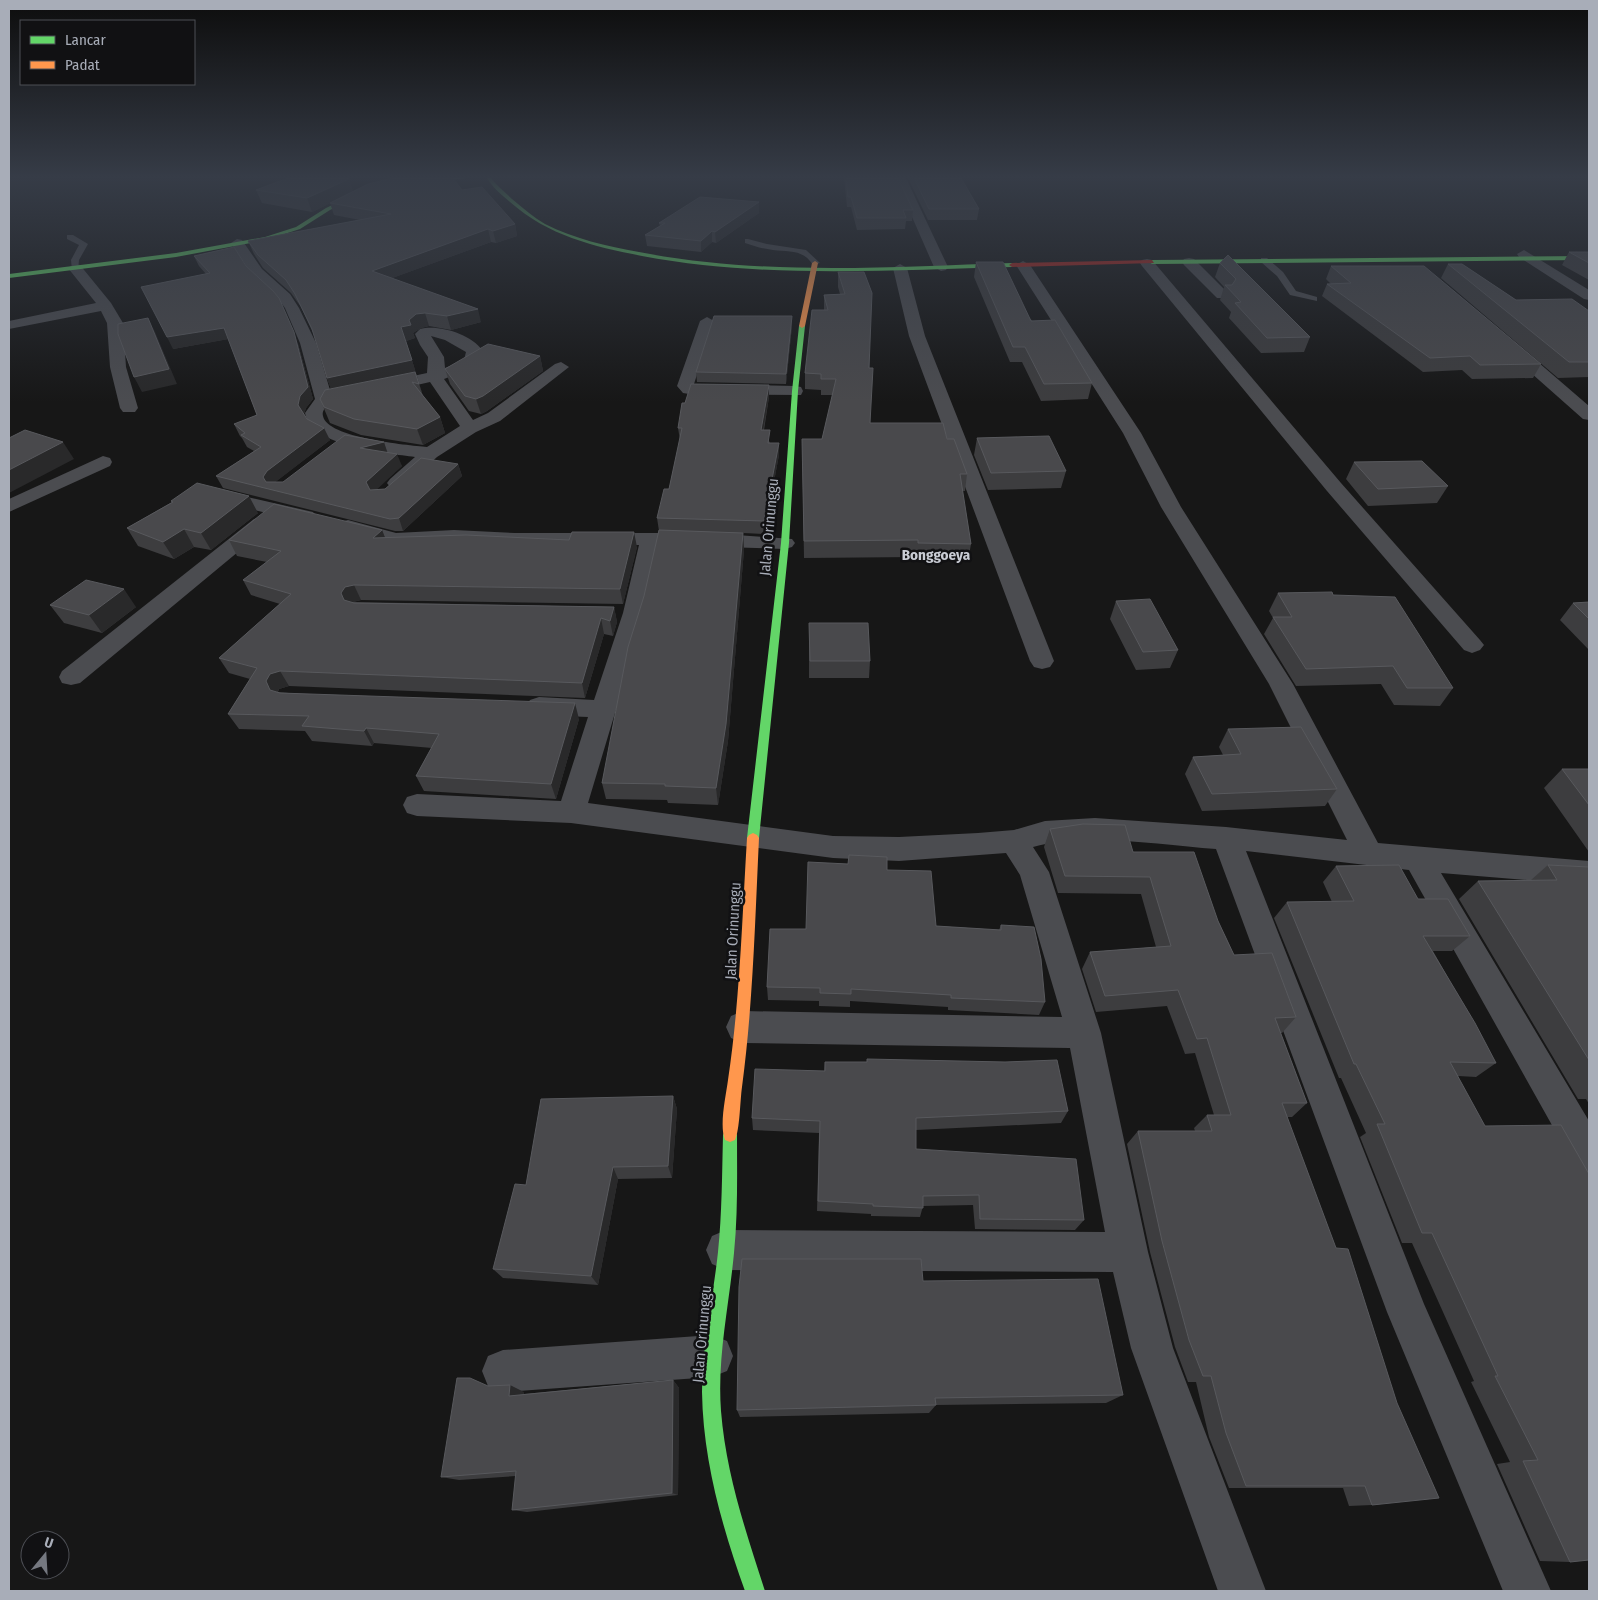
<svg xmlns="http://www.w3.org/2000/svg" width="1598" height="1600" font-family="'Fira Sans Condensed',sans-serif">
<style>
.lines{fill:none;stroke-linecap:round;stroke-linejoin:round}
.lane{fill:#4b4c50;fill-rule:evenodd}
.street{fill:#4b4c50;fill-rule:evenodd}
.fast{fill:#63d668;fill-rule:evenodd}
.slow{fill:#ff974d;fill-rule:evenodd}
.jam{fill:#b3261e;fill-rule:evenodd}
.wall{fill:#3d3d3f}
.shaded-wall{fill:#29292a}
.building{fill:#49494c;stroke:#58595d}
.labels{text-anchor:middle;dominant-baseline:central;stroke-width:5;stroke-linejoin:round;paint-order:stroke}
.street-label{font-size:15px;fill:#a8adb8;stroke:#111113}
.far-quarter-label{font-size:15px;font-weight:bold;fill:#c9ccd4;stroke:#111113}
</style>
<rect width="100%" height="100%" fill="#171717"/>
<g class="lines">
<path class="lane" d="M67 235H73L88 244 79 260 78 270H72L71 260 79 245 67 239Z
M748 239 767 244 806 250 820 263 813 265C803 249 789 252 773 250 763 249 754 246 745 243V239Z
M1261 258H1267L1283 272 1296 291 1317 297V301L1290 295 1277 276 1261 262Z"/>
<path class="street" d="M895 178H906L948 267 946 270 941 271 934 267Z
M237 239 242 240 262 269 290 294 299 308 316 343 333 400C329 405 321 409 323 416 327 438 407 445 427 447L460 426 430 382 382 393 376 392 374 388 376 384 427 373 428 357 420 345 415 334 420 329C438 324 471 334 482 350L478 366 444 379 473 420 488 413 555 364 561 362 569 367 500 421 476 432 437 457 404 487H390L387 483 390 479 415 457C387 453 311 447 305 413L315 399 300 343 285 308 279 300 252 275 231 243ZM431 336 445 340 466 352 464 360 445 368 444 357Z
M1524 250 1589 290V300L1584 299 1519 257 1517 254Z
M1189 258 1194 259 1227 292 1229 295 1227 298H1217L1184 265 1182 262 1184 259Z
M1147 259 1152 260 1341 483 1480 640 1484 645 1480 650 1472 653 1464 650 1327 491 1142 266 1140 263 1142 260Z
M1023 261 1030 265 1141 433 1181 507 1293 684 1378 843 1589 861V885L1441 873 1589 1121V1173L1576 1168 1409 870 1246 851 1424 1304 1551 1591H1503L1387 1312 1216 849C1162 845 1084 832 1033 847L1049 872 1101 1033 1148 1252 1173 1348 1266 1591H1218L1131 1348 1113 1272 726 1270 712 1264 706 1250 712 1236 726 1230 1105 1232 1070 1048 743 1043 731 1038 726 1027 731 1016 743 1011 1062 1017 1020 875 1006 853 899 861 833 858 571 823 417 816 407 813 403 805 407 797 417 794 561 801 588 717 539 715 530 712 526 706 530 700 539 697 594 700 623 613 639 545H515L454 542 395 545 341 530 338 526 341 522 348 520 396 533 454 530 515 533H709L792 539 795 543 792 547 785 549 660 545 645 613 588 803 833 836 899 837 978 833 1014 830 1045 821 1095 818 1226 827 1347 840 1269 684 1161 507 1123 433 1016 265Z
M75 264 80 265 111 303 123 323 126 367 138 408 135 412H123L120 408 110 367 107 323 101 311 9 329V321L96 303 68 268Z
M900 264 907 268 925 336 1054 661 1050 667 1042 669 1034 667 1030 661 909 336 893 268Z
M707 317 714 321 694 384 795 386 801 387 803 391 801 395 689 394 683 393 677 386 700 321Z
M1510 341 1516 343 1589 406V420L1583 419 1504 349 1502 346 1504 343Z
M103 456 110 458 112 462 110 466 9 512V499Z
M217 490 313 512 316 516 313 520 306 522 210 500 207 496 210 492Z
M261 517 268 519 271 523 268 527 80 683 71 685 62 683 59 677 62 671 254 519Z
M712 1335 727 1341 733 1356 727 1371 712 1377 503 1392 488 1386 482 1371 488 1356 503 1350Z"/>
<path class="fast" d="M455 178H466L416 184 414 183Z
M487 178H491C497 186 505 192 512 199 523 208 533 217 545 224 574 239 607 246 639 252 762 276 888 267 1012 263L1015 265 1012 267C889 270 764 279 642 256 592 246 549 236 510 202 502 195 493 188 487 178Z
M362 191 366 192 330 210 300 229 266 240 176 257 9 278V274L176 253 265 237 296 227 326 208Z
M1589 256V260L1152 264 1149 262 1152 260Z
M802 324 805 326 798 391 789 543 759 838 757 841H749L747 838 781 543 792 391 799 326Z
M730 1128 735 1130 737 1135C737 1174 738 1214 734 1253 729 1306 717 1358 721 1411 726 1474 746 1532 765 1591H745C722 1527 703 1460 702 1392 702 1345 713 1299 718 1252 722 1214 722 1174 723 1135L725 1130Z"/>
<path class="slow" d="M815 261 818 263 805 326 802 328 799 326 812 263Z
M753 833 757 835 759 838C755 922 753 1004 742 1087 740 1101 740 1129 735 1140L730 1142 725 1140C719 1125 726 1096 728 1080 740 1000 742 919 747 838L749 835Z"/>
<path class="jam" d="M1152 260 1154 263 1012 267 1009 265 1012 263Z"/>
</g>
<path class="wall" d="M844 178H898L913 210 912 221H906L905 229 857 230 851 207H847Z
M908 178H961L979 209 977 220H928Z
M349 179 353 192 312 212 262 203 256 190Z
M462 190 515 224 517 236 496 243 491 242 392 278 481 322 451 330 429 326 421 328 413 333 415 338 406 341 423 396 440 417 445 433 423 445 361 435 330 423 320 399 331 389 327 378 314 335 301 307 291 293 263 268 254 254 248 241 360 220 334 215 330 203Z
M759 213 716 243 712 242 701 252 647 246 645 235 660 226 659 223Z
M1569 252H1589V280L1562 265Z
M194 256 298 344 313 399 306 408 304 414 307 419 330 440 275 482H283L388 453 402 466 376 489H385L458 464 462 476 403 531H395L223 488 216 476 254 451 247 447 242 438 240 436 234 424 257 415 228 339 173 349 206 274 199 266Z
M976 262 1092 383 1088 399 1041 401 1022 362H1010L974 277Z
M1220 263 1310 337 1304 352 1261 353 1229 318 1231 312 1220 300 1224 287 1215 277Z
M1448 264 1516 300 1589 311V377L1558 378 1441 278Z
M1331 266 1541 364 1533 378 1472 379 1462 370 1423 372 1322 296 1327 284H1331L1326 279Z
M838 272 869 368 870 423 947 439 967 474 965 491H962L971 544 968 561 916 560V557L804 558 802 439H822L833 395H821V390L805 389V373L824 310V295L840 294 838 287Z
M792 326 786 384 697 382 696 372Z
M540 356 543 371 487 411 481 414 469 411 450 384 445 369Z
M769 385V397L764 430 770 443 779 455 764 534 743 533 744 550 728 741 718 805 668 803 667 800 606 799 602 783 659 531 657 518 669 489 680 440 678 428 685 403Z
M977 438 1066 471 1061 488 988 490 974 455Z
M1354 462 1448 486 1437 503 1368 506 1346 479Z
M171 501 258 513 211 550 194 547 174 559 138 546 127 528 172 502Z
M382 530 385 538 637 547 623 604 361 600 353 602 614 607 617 622 613 636 604 634 585 698 289 686 279 689 278 692 579 719 556 799 424 791 416 776 432 748 374 743 372 746 312 741 305 731 239 729 228 714 250 679 229 673 219 658 280 604 251 595 243 580 267 562 237 556 229 540Z
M1278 593 1333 595 1453 688 1440 706 1394 705 1381 684 1296 686 1264 634 1273 618 1269 611Z
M1116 601 1178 650 1170 668 1136 670 1110 619Z
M1589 602V650L1560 620 1573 603Z
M50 605 136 607 102 633 64 623Z
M809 623 870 661 869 678H809Z
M1228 729 1337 789 1325 806 1202 811 1185 774 1193 757 1223 755 1219 747Z
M1562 769H1589V852L1544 788Z
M1050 829 1133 852 1218 921 1234 955 1296 1017 1282 1033H1280L1307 1103 1292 1117H1287L1372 1505 1349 1506 1343 1488H1229L1209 1437 1196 1382H1188L1175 1347 1150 1252 1127 1144 1138 1131H1195L1194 1128 1207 1115H1214L1195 1053 1185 1054 1167 1006 1096 1012 1082 969 1090 952 1156 947 1141 894 1058 893 1044 847Z
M1548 865 1589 867V1104L1586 1099H1578L1459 899 1478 881 1531 880Z
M1336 866 1418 899 1470 936 1452 951H1433L1496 1063 1476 1077 1458 1076 1570 1562 1540 1561 1497 1464 1510 1462 1471 1382 1474 1381 1412 1243H1402L1360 1137 1366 1133 1341 1078H1339L1274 918 1287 902H1332L1323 882Z
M887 870 936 926 999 930 1001 925 1045 1002 1039 1015 948 1010V1007L850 1001V1007L819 1006V1001L768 1000 767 987 806 929Z
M867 1059 1068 1111 1061 1123 916 1130V1149L1084 1220 1075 1230 975 1229 973 1205 923 1206 920 1217 871 1216V1214L817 1211 819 1133 753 1130 752 1118 824 1071 825 1062H867Z
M673 1096 677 1109 672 1178 618 1179 598 1285 503 1278 493 1269 526 1185Z
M923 1281 1123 1395 1106 1403 936 1405 929 1413 740 1417 737 1410Z
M673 1380 679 1388 678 1495 527 1512 512 1510 516 1476 459 1480 441 1477 524 1392V1394Z"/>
<path class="shaded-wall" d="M349 179 353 192 312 212 307 198Z
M759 202V213L716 243 715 232Z
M515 224 517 236 496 243 493 231Z
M488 229 491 242 376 284 372 271Z
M712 231V242L701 252V241Z
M478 309 481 322 451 330 447 316Z
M425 313 429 326 421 328 413 333 415 338 406 341 424 399 416 374 332 392 327 378 401 327 416 314Z
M792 316V326L786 384V374Z
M148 318 155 332 177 384 142 392 134 377Z
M224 328 229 339 173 349 167 337Z
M294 332 298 344 313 399 306 408 303 417 298 405Z
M540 356 543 371 487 411 481 414 476 399Z
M769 385V397L761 442V430Z
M440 417 445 433 423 445 417 429Z
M324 428 330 440 273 484 269 489 263 477 267 471Z
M63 442 74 459 9 493V470Z
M384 442 388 454 360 448Z
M779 443V455L764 534V521Z
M397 454 402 466 371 495 366 482Z
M458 464 462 476 403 531 399 518Z
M249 496 258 513 211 550 201 533Z
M184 529 194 547 174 559 163 542Z
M382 530 388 545 373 538Z
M634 532 637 547 623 604 620 589Z
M743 533 744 550 728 741 718 805 716 788Z
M354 585 361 600 353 602 348 608 341 593 345 587Z
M124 589 136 607 102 633 89 615Z
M614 607 617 622 613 636 610 621Z
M601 618 604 634 585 698 582 683Z
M280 671 289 686 279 689 275 696 270 690 266 681 270 674Z
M575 703 579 719 556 799 551 784Z
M366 728 374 743 372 746 364 731Z
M673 1096 677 1109 672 1178 668 1166Z
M613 1167 618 1179 598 1285 591 1276Z
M673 1380 679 1388 678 1495 672 1493Z
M510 1385 524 1392 523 1403 509 1396Z"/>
<path class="building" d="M288 178H346L349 179 307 198 256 190Z
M399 178H453L462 190 482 187 515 224 493 231 488 229 372 271 478 309 447 316 425 313 416 314 409 320 411 325 401 327 412 360 327 378 312 329 295 294 286 280 258 255 248 241 391 214 330 203 368 184 389 179Z
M846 178H898L913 210H903L906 218H857L851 197H848Z
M914 178H961L979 209H929Z
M700 197 759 202 715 232 712 231 701 241 645 235 665 223H659Z
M234 247 246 266 273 291 279 298 294 332 308 387 300 396 298 405 307 419 324 428 267 471 263 477 266 482H283L345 435 384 442 360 448 397 454 366 482 370 490 385 489 421 458 458 464 399 518 390 519 216 476 261 447 241 435 245 433 234 424 257 415 224 328 167 337 141 287 210 273 194 256Z
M1569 252H1589V263Z
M1228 255 1310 337 1267 338 1235 303 1241 302 1225 285H1232L1236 279 1220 263Z
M976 262H1003L1031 321 1055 320 1092 383 1044 384 1025 347H1013Z
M1448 264H1462L1516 300 1572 299 1589 311V362H1569Z
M1331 266H1424L1541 364 1480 365 1470 356 1430 358 1327 284 1351 283Z
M838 272H864L872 293 869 368H873L870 423H943L947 439H954L967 474H960L971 544 918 543V540L804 541 802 439H822L836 379H821V374L805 373 812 310H828L824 295 845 294Z
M714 316H792L786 374 696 372Z
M148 318 169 369 134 377 118 334V324Z
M488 344 540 356 483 396 476 399 465 396 445 369Z
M415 372 419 384 412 382 440 417 417 429 354 419 324 407 320 399 325 390Z
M691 384 769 385 761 430H770L768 443H779L764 521 657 518 664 489H669L682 428H678L682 403H685Z
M25 430 63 442 9 470V438Z
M1049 436 1066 471 991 473 977 438Z
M1422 461 1448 486 1378 489 1354 462Z
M197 483 249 496 201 533 184 529 163 542 127 528 173 502 171 501Z
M274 504 382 530 373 538 466 535 569 540 572 532H634L620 589 354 585 345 587 341 593 344 600 354 603 614 607 610 621 601 618 582 683 280 671 270 674 266 681 270 690 280 693 575 703 551 784 416 776 439 734 366 728 364 731 302 726 309 716 228 714 257 668 219 658 291 594 243 580 281 551 229 540Z
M659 530 743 533 726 724 716 788 665 786V784L602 783 628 647 644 596Z
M86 580 124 589 89 615 50 605Z
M1332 592 1333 595 1395 597 1453 688H1407L1393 666 1306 669 1273 617H1292L1278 593Z
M1150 599 1178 650 1143 652 1116 601Z
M1589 602V619L1573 603Z
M809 623H868L870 661H810Z
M1301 727 1337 789 1212 794 1193 757 1241 754 1228 729Z
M1562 769H1589V805Z
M1083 824 1125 825 1133 852H1194L1218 921 1234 955 1272 953 1296 1017 1275 1018 1307 1103H1282L1336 1248 1348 1249 1397 1403 1439 1498 1372 1505 1365 1486H1246L1226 1433 1211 1376H1203L1189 1340 1162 1241 1138 1131H1212L1207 1115H1231L1207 1038 1197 1039 1178 990 1105 996 1090 952 1171 946 1150 877 1065 876 1050 829Z
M849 855 887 857V870L931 871 936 926 1001 930V925L1034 927 1041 959 1045 1002 951 998V995L851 989V994L820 993V988L767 987 770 929H806L808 862 848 864Z
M1399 865 1418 899H1448L1470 936H1423L1475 1023 1496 1063 1450 1062 1485 1126 1561 1125 1589 1174V1560L1570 1562 1523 1461 1538 1460 1495 1376H1498L1432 1233H1422L1377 1124H1385L1356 1064H1354L1287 902 1354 901 1336 866Z
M1548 865 1589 867V1060L1478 881 1557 880Z
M867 1059 1005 1062 1057 1060 1068 1111 916 1118V1149L1076 1159 1084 1220 980 1219 979 1195 923 1196V1208L873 1206V1204L818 1201 820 1121 752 1118 755 1069 825 1071V1062H867Z
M673 1096 668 1166 613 1167 591 1276 493 1269 515 1184 526 1185 541 1099Z
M742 1259H921L923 1281 1098 1279 1123 1395 935 1398 936 1405 737 1410 739 1287Z
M457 1378H470L488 1386 510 1385 509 1396 673 1380 672 1493 512 1510 516 1471 441 1477Z"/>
<linearGradient id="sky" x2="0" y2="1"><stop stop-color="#0d0d0d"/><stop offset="0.44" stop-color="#363c47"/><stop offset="1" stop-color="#363c47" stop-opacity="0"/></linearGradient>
<rect width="1598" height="402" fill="url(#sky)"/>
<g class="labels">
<g class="street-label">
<text transform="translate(769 527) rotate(-85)">Jalan Orinunggu</text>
<text transform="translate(733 931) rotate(-87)">Jalan Orinunggu</text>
<text transform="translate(702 1334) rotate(-85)">Jalan Orinunggu</text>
</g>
<g class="far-quarter-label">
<text x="936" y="555">Bonggoeya</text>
</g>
</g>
<rect width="1598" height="1600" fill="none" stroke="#a8adb8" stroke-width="20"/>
<rect x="20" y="20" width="175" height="65" fill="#111113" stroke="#4d4f55"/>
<rect x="30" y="36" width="25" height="8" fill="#63d668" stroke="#4d4f55"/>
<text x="65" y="45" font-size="15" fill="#a8adb8">Lancar</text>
<rect x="30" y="61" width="25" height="8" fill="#ff974d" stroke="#4d4f55"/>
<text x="65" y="70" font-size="15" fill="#a8adb8">Padat</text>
<g transform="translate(45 1555) rotate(18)"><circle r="24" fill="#111113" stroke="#4d4f55"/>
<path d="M0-4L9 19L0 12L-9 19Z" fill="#757880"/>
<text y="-8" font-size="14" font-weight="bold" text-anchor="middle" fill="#a8adb8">U</text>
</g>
</svg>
